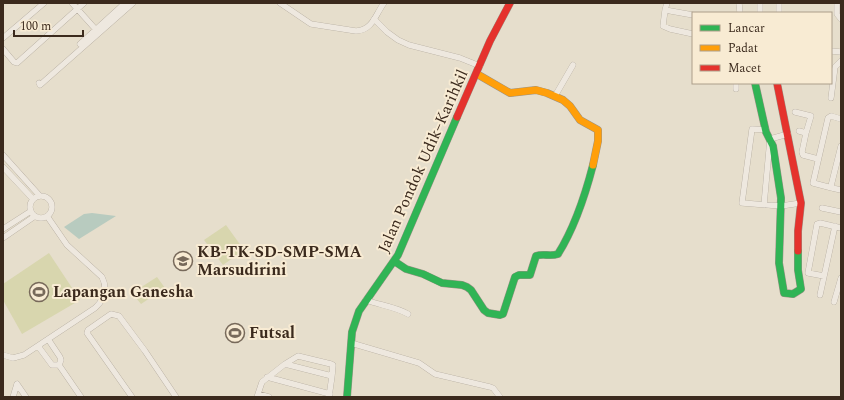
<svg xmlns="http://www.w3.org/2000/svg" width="844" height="400" font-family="Spectral,serif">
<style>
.green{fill:#d8d6ae}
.water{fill:#b8cbbf}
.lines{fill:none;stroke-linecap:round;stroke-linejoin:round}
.street-casing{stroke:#aca396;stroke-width:6}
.fast-casing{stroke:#9b9286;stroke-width:8}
.slow-casing{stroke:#9b9286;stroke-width:8}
.jam-casing{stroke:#9b9286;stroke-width:8}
.street{stroke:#eee8df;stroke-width:5.5}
.fast{stroke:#30b455;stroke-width:7}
.slow{stroke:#ff9f0a;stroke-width:7}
.jam{stroke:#e5322d;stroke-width:7}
.labels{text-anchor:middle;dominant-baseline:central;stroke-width:4;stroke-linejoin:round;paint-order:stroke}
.street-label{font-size:16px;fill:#3b2a1d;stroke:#f8ebd3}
.poi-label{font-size:16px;font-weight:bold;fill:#3b2a1d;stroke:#f8ebd3;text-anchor:start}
</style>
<rect width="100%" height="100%" fill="#e6decc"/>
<path class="green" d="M226 225 244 250 223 265 204 240Z
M49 253 80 300 22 334 3 300V284Z
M157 277 165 288 141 304 132 293Z"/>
<path class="water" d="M92 213 116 216 79 239 64 227 84 214Z"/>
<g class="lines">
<defs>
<path id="street" d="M72 3 98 32
M280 3 311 24 356 31C373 30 375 15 384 3
M667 3 665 10 663 26 670 29 693 34
M739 3 740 13
M837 3V14L841 19
M665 10 693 15
M760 13V3
M779 13V3
M374 19 387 32 398 40 409 45 460 58 480 66
M3 38 44 3
M80 44 125 3
M3 49 14 62 17 63 84 3
M831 51 841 52
M39 83 40 85 133 3
M736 89V83
M555 96 573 65
M831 98 835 67 841 61
M795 112 811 116 806 133
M766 130 752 129 742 203 781 206 801 203
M799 131 806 133 802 152 803 155 818 159
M841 146 831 186 832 188 841 190
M3 155 39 195
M3 167 33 199
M832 188 813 183 828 118 831 116 841 119
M30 207a11 11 0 1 1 22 0a11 11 0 1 1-22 0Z
M764 205 770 139 788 134
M822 208 841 212
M3 229 31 211
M3 238 35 216
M824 276 808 273 817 224 820 223 841 228
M820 295 835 226
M366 300C379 305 396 307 408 314
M834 302 841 278
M48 339 60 357 61 360 59 365
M351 343 419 363 435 374 490 387 493 388 500 397
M38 346 52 365H59
M3 355 13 358 24 355 95 308C105 299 108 289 102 277L67 245 47 216
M285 364 298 356 331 364 333 365 332 376
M59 365 81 397
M267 377 330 394
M17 384 26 397
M258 394 269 397
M13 397 17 384
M132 397 87 333 88 330 111 314 119 316 145 351 176 397
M257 397 262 382 285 364 332 376 329 397"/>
<path id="fast" d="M755 83 766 132 773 146 781 198 779 263 784 293 793 294 801 289 798 270V251
M394 261 406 269 423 274 442 283 462 285 467 287 471 290 484 310 488 313 500 315 503 314 515 277 519 275H530L536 256C543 253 550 257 558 254 575 227 585 196 593 165
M347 397 352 332 359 311 398 255 457 117"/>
<path id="slow" d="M477 74 510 93 536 90 547 93 563 100 570 106 580 120 598 130V141L593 165"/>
<path id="jam" d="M777 83 801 203 798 231V251
M457 117 490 41 510 3"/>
</defs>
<use href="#street" class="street-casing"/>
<use href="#fast" class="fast-casing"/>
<use href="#slow" class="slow-casing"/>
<use href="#jam" class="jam-casing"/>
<use href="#street" class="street"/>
<use href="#fast" class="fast"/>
<use href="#slow" class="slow"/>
<use href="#jam" class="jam"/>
</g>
<defs>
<symbol id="school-ring" viewBox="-11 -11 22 22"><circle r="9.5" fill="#f8ebd3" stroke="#77695a" stroke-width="1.5"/><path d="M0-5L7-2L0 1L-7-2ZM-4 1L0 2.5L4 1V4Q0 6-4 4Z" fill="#77695a"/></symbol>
<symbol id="stadium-ring" viewBox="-11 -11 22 22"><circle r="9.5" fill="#f8ebd3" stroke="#77695a" stroke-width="1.5"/><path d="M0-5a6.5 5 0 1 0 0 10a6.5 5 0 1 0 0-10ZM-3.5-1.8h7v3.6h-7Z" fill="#77695a"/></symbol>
</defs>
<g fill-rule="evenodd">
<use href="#school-ring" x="172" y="250" width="22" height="22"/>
<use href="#stadium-ring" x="28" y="281" width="22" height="22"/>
<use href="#stadium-ring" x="224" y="322" width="22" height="22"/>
</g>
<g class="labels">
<g class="street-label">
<text transform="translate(423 161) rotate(-66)">Jalan Pondok Udik–Karihkil</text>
</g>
<g class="poi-label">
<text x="197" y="252">KB-TK-SD-SMP-SMA<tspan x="197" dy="18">Marsudirini</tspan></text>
<text x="53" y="292">Lapangan Ganesha</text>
<text x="249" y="333">Futsal</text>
</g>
</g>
<rect width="844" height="400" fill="none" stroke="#3b2a1d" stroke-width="8"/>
<rect x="692" y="12" width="140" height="72" fill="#f8ebd3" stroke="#ac9e8a"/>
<rect x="700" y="25" width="20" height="6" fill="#30b455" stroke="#ac9e8a"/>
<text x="728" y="32" font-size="12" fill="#3b2a1d">Lancar</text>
<rect x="700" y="45" width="20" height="6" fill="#ff9f0a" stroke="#ac9e8a"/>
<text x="728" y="52" font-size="12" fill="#3b2a1d">Padat</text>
<rect x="700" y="65" width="20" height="6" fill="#e5322d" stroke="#ac9e8a"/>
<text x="728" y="72" font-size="12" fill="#3b2a1d">Macet</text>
<path d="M14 30v6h69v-6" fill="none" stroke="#3b2a1d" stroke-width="2"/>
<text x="20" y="30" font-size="12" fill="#3b2a1d" stroke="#f8ebd3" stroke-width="3" paint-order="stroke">100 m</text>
</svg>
